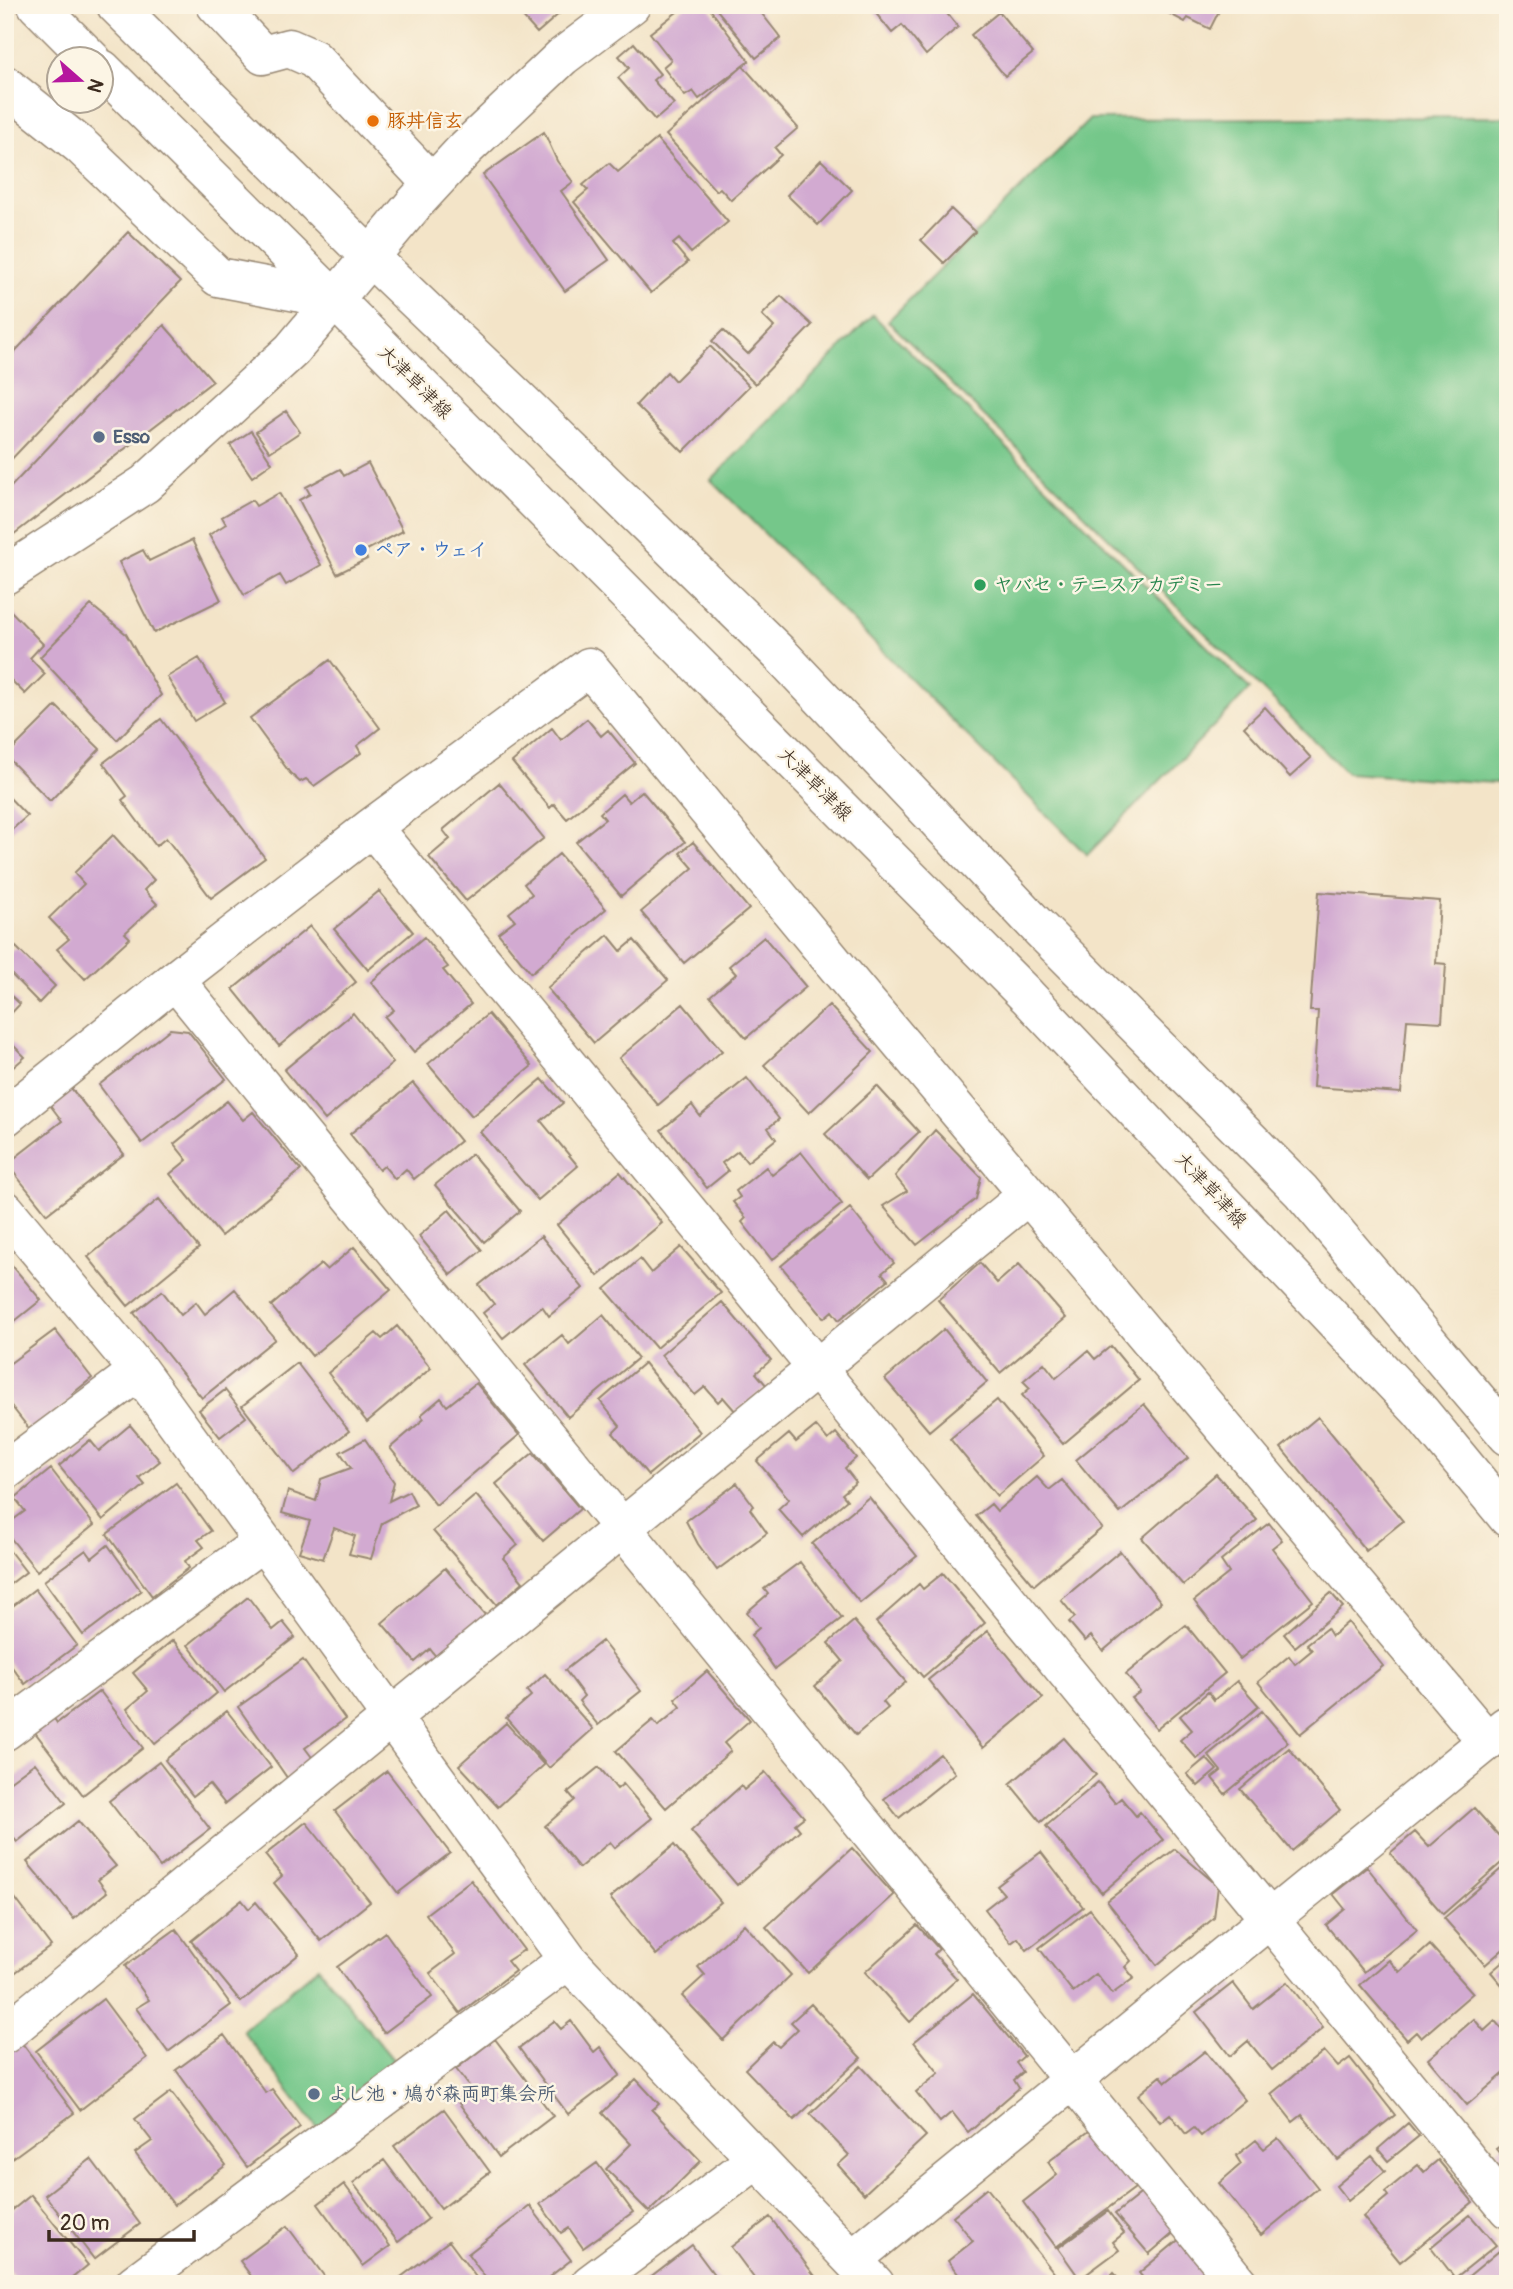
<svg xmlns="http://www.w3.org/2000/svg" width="1513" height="2289" font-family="Pangolin,'Klee One',sans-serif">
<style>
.green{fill:#75c78a;stroke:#587854;stroke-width:2}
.building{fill:#d2aad1}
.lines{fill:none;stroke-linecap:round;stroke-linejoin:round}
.minor-casing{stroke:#978773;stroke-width:41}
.major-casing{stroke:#978773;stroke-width:41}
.minor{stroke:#fff;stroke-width:38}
.major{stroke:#fff;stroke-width:38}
.food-dot{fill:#e8710a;stroke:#fcf5e5;stroke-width:2.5}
.service-dot{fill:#5c6f8a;stroke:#fcf5e5;stroke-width:2.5}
.shop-dot{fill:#3f7fe0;stroke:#fcf5e5;stroke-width:2.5}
.leisure-dot{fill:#2e9e5b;stroke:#fcf5e5;stroke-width:2.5}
.labels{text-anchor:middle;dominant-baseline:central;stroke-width:5;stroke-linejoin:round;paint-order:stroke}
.food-label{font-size:19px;font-weight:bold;fill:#c56008;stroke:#fcf5e5;text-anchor:start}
.street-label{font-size:19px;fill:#3b2a1e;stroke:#fcf5e5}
.service-label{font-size:19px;font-weight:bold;fill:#4e5e75;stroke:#fcf5e5;text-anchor:start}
.shop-label{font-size:19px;font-weight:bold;fill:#366cbe;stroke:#fcf5e5;text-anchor:start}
.leisure-label{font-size:19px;font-weight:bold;fill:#27864d;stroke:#fcf5e5;text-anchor:start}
</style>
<rect width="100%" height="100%" fill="#fcf5e5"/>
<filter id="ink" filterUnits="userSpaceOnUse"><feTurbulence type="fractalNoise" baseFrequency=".0143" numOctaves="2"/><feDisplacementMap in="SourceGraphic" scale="14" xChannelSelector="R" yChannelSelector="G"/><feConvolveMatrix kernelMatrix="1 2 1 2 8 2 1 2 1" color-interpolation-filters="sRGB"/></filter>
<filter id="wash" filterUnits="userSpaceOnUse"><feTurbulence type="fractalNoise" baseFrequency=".00686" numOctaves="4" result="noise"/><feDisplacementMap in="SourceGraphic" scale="28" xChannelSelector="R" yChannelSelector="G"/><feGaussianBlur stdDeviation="1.57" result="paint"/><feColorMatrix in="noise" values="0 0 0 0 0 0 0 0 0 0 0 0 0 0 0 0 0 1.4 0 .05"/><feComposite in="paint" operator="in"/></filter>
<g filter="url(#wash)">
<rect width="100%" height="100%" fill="#f3e4c8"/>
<path class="green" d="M1508 117V784L1347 773 888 321 1090 119Z
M873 315 1250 689 1087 855 711 480Z
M318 1967 394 2061 318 2129 243 2031Z"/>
<g id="blocks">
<path class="building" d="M512 5H569L537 33Z
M686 5H707L749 61 699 99 693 91 685 96 663 67 671 60 650 33Z
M713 5H755L781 38 756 58Z
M869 5H940L958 27 926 55 902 25 892 33Z
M1153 5H1222L1210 29 1188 18 1185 22Z
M999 12 1033 53 1005 76 971 35Z
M634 43 660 74 653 80 674 104 655 120 618 78 629 68 619 56Z
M743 66 798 128 775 148 781 155 731 200 720 188 716 191 666 135Z
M544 132 557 161 573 182 561 191 609 260 565 291 483 175Z
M657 139 728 222 691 253 679 239 673 244 688 262 651 293 574 202 588 190 583 185 609 163 618 172Z
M821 160 852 190 818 225 787 195Z
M951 209 975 232 944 263 921 240Z
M128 232 180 282 5 466V362Z
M781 296 812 325 755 384 712 341 723 330 748 354 774 327 762 315Z
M164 325 213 381 5 541V493Z
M710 346 749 386 683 452 636 405 667 372 675 381Z
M286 411 300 432 270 452 256 432Z
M251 431 272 463 252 477 230 445Z
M368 463 403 531 363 552 367 559 337 574 299 500 310 494 306 487 340 469 344 476Z
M279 493 321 565 286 585 280 575 244 595 209 535 226 524 222 517 252 500 256 506Z
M192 540 221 600 154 633 119 562 143 550 149 561Z
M5 605 43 644 30 658 45 674 25 694 5 674Z
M91 605 126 634 161 695 117 740 40 657Z
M199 658 225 702 194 721 167 677Z
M330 660 380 728 357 746 361 753 314 786 306 779 300 782 290 773 250 718Z
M56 706 100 749 50 801 6 756Z
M1265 707 1311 758 1290 777 1244 727Z
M161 719 265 858 211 898 166 838 156 846 122 800 127 796 103 763Z
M587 719 601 736 608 730 635 763 567 819 554 804 550 808 512 762 552 728 561 740Z
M499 783 544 838 466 901 429 857 450 839 443 830Z
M642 791 685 842 621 896 576 842 605 819 600 813 622 794 629 802Z
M5 793 27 816 5 836Z
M113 835 154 880 144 890 157 904 125 933 130 938 85 979 57 949 69 939 49 918 84 884 74 873Z
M693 842 749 909 684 963 641 912 693 868 680 853Z
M559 854 606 909 531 973 498 933 515 920 509 913 532 894 524 884Z
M379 891 413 932 368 970 334 929Z
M1319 892 1440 901 1436 963 1446 964 1442 1022 1407 1020 1401 1093 1313 1087 1318 1011H1310Z
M310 926 356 982 279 1046 233 989Z
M608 935 621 951 634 940 668 980 594 1043 547 988Z
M424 937 448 967 443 970 471 1004 414 1052 385 1017 394 1010 371 982Z
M764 937 806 987 746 1038 710 996 736 974 729 966Z
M16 947 55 986 39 1003 5 968V958Z
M5 990 20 1004 5 1020Z
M683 1004 722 1051 658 1105 619 1058Z
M829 1005 873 1052 809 1113 764 1065Z
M353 1013 393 1063 325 1120 284 1070Z
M488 1014 532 1066 472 1116 428 1064Z
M170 1029 188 1031 226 1079 142 1143 99 1085Z
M5 1037 25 1057 10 1070 5 1065Z
M747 1078 779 1119 768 1128 776 1139 747 1162 738 1151 722 1163 728 1171 707 1188 661 1130 692 1105 700 1116Z
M542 1079 563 1103 541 1121 578 1166 538 1200 480 1132Z
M413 1083 460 1141 414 1179 406 1169 395 1179 384 1166 379 1170 350 1134Z
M877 1086 919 1132 867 1180 825 1134Z
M71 1088 124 1154 47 1214 7 1164 62 1121 50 1105Z
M227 1101 243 1120 253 1112 301 1170 221 1236 170 1174 187 1160 174 1144Z
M935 1130 981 1177 976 1199 917 1245 883 1206 907 1191 895 1176Z
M801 1152 842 1204 772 1260 742 1222 746 1218 733 1202 740 1197 736 1191 766 1167 772 1175Z
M472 1154 520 1211 484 1242 435 1185Z
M620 1172 662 1223 598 1276 557 1225Z
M159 1199 199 1248 128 1306 88 1257Z
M850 1208 894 1263 882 1273 888 1280 839 1320 832 1311 824 1318 781 1266Z
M449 1210 482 1250 451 1275 419 1236Z
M541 1236 583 1288 549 1316 542 1306 503 1338 483 1313 494 1304 479 1285Z
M354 1247 391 1290 312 1356 271 1306 321 1264 327 1270Z
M681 1247 721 1293 656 1348 605 1289 640 1259 651 1273Z
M5 1257 41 1300 5 1329Z
M980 1263 997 1283 1019 1264 1066 1318 1000 1373 938 1300Z
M235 1289 275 1339 202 1398 134 1313 162 1291 181 1315 196 1302 205 1314Z
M722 1302 771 1360 756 1373 767 1386 736 1412 723 1397 718 1402 705 1387 695 1395 661 1355Z
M603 1315 638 1358 568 1417 525 1365 562 1335 569 1344Z
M397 1326 431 1368 367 1422 328 1373 376 1333 382 1339Z
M944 1329 987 1382 929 1431 885 1379Z
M55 1330 92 1378 72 1394 75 1397 31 1431 5 1398V1367Z
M1111 1346 1139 1380 1063 1444 1022 1395 1030 1388 1023 1381 1044 1363 1056 1378 1088 1351 1095 1359Z
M297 1363 349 1431 294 1474 242 1406Z
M644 1363 700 1432 648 1475 613 1433 620 1426 600 1401Z
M476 1383 519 1435 436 1505 390 1448 424 1419 421 1415 441 1398 447 1406Z
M225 1390 246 1417 220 1437 199 1410Z
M997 1400 1044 1456 997 1496 950 1439Z
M1144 1404 1188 1458 1120 1513 1076 1460Z
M1318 1417 1403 1521 1366 1551 1281 1448Z
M130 1425 160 1461 139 1478 145 1485 103 1520 59 1466 90 1440 99 1451Z
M816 1426 828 1440 836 1433 856 1458 845 1468 856 1482 842 1494 847 1500 803 1537 778 1509 789 1499 757 1461 789 1434 796 1442Z
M365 1439 394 1482 389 1501 409 1491 416 1505 382 1523 371 1559 349 1554 355 1536 334 1528 323 1559 299 1552 310 1521 282 1513 288 1491 316 1501 321 1479 351 1468 340 1452Z
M533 1453 580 1509 543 1541 496 1484Z
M51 1469 94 1525 37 1571 5 1531V1526L25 1511 15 1498Z
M1216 1474 1257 1520 1183 1585 1142 1538Z
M1037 1477 1049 1490 1062 1480 1102 1528 1034 1585 976 1516 991 1504 997 1511Z
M176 1483 211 1531 198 1540 204 1547 185 1561 189 1568 152 1596 107 1534Z
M737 1483 754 1506 750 1509 767 1533 717 1570 698 1544 686 1521Z
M476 1495 518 1545 503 1558 523 1582 497 1605 433 1531Z
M869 1497 917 1556 860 1603 812 1544Z
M1269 1523 1282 1540 1272 1548 1313 1601 1240 1659 1194 1601 1229 1573 1221 1561Z
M5 1545 26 1572 5 1588Z
M108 1545 141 1591 83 1635 44 1581 86 1550 92 1558Z
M1120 1551 1161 1602 1103 1651 1091 1636 1085 1641 1069 1622 1075 1617 1061 1600Z
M800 1562 842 1618 775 1669 751 1635 759 1628 747 1612 768 1594 764 1589Z
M445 1568 486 1616 437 1658 430 1649 415 1662 382 1623Z
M943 1573 985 1623 923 1677 876 1622 919 1584 923 1589Z
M35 1589 77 1645 25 1684 5 1658V1612Z
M1331 1593 1343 1607 1295 1647 1284 1634Z
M248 1597 273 1630 283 1622 295 1637 224 1692 188 1645Z
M854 1621 906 1682 883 1702 888 1708 856 1735 815 1686 843 1661 828 1643Z
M1348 1622 1383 1666 1300 1734 1258 1682 1289 1656 1295 1664 1312 1650 1307 1644 1327 1628 1332 1636Z
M1186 1625 1225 1673 1157 1729 1131 1698 1140 1692 1126 1674Z
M988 1631 1043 1698 983 1748 928 1680Z
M173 1640 217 1693 155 1744 127 1709 148 1691 133 1673Z
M602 1641 641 1691 598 1725 579 1701 584 1696 565 1670Z
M303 1660 345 1719 305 1748 314 1760 288 1779 238 1707Z
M707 1671 750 1720 724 1743 731 1751 666 1808 616 1751 653 1720 658 1726 681 1707 675 1699Z
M545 1674 593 1729 549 1768 506 1718 531 1696 527 1691Z
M1237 1681 1259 1706 1197 1759 1180 1740 1192 1730 1180 1716 1208 1692 1214 1700Z
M100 1691 143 1748 83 1795 34 1731 53 1717 57 1723Z
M227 1711 271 1767 225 1804 209 1784 193 1796 165 1760Z
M1262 1711 1288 1742 1225 1794 1212 1778 1221 1771 1208 1755Z
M506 1723 544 1765 498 1807 459 1765Z
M1064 1738 1096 1775 1041 1822 1010 1784Z
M1289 1748 1340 1810 1292 1851 1240 1789Z
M940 1754 955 1773 899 1818 884 1799Z
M1206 1758 1217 1770 1198 1786 1187 1774Z
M159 1762 210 1829 160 1867 109 1801Z
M35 1763 66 1803 17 1842 5 1827V1785Z
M599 1767 617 1789 623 1784 652 1818 615 1848 610 1842 579 1868 545 1826 575 1800 568 1792Z
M387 1771 450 1853 398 1893 335 1811Z
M765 1772 804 1817 795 1824 800 1830 737 1885 691 1831 741 1786 744 1790Z
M1098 1782 1115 1803 1121 1798 1136 1816 1140 1812 1163 1840 1102 1893 1046 1826Z
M1474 1808 1508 1846V1857L1443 1914 1390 1853 1415 1832 1429 1847Z
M78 1821 116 1866 98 1880 107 1892 74 1919 27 1862Z
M306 1822 370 1902 321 1941 274 1883 282 1876 265 1855Z
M674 1845 721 1902 656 1955 610 1898Z
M852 1848 894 1895 808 1973 766 1927Z
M1175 1849 1218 1886 1214 1918 1157 1965 1107 1901Z
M1041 1852 1083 1907 1027 1950 1018 1938 1011 1943 985 1909 1004 1894 997 1886Z
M1508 1863V1945L1485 1965 1444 1918Z
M1367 1867 1417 1930 1364 1972 1326 1925 1345 1909 1333 1894Z
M471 1880 524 1950 507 1961 515 1971 460 2013 430 1973 455 1954 426 1914Z
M12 1894 51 1946 5 1980V1900Z
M242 1900 249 1909 256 1902 299 1954 241 2002 191 1941Z
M1090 1909 1131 1961 1125 1967 1134 1978 1112 1994 1096 1974 1073 1992 1039 1948Z
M744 1924 791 1975 723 2040 682 1996 705 1975 698 1967Z
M917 1925 939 1949 934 1954 957 1979 910 2022 865 1972Z
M176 1929 231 2005 168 2052 136 2008 149 2000 125 1966Z
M385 1932 432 1997 384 2033 337 1967Z
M1430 1945 1473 1993 1421 2038 1416 2032 1407 2040 1360 1985 1389 1960 1400 1972Z
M1506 1959 1508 1961V1992L1491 1972Z
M1287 1982 1323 2028 1272 2070 1248 2041 1230 2056 1196 2012 1233 1983 1253 2009Z
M973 1994 1024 2056 1016 2063 1023 2072 1014 2080 1019 2088 968 2132 952 2112 940 2122 916 2092 939 2073 914 2042Z
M103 1999 147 2058 80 2110 36 2051Z
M811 2004 861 2058 794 2120 745 2069 773 2042 779 2047 798 2029 791 2022Z
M1474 2019 1484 2031 1495 2021 1508 2036V2070L1467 2105 1428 2059Z
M554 2021 561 2029 571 2021 594 2052 600 2047 620 2075 568 2114 519 2048Z
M224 2035 266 2093 272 2089 300 2127 247 2167 176 2070Z
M19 2039 74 2113 10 2160 5 2154V2049Z
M495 2039 553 2116 499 2157 458 2102 473 2091 456 2069Z
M1205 2051 1245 2100 1201 2136 1194 2128 1186 2134 1170 2114 1160 2122 1138 2095 1161 2076 1166 2082Z
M1324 2051 1338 2067 1350 2058 1395 2115 1338 2160 1302 2115 1293 2122 1271 2094Z
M861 2066 926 2136 864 2194 838 2165 849 2155 810 2114Z
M636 2079 659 2104 652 2110 701 2161 649 2212 606 2169 631 2144 602 2113Z
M171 2092 226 2165 174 2205 135 2153 152 2141 135 2119Z
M444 2109 490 2172 441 2209 394 2146Z
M1408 2123 1419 2136 1388 2161 1378 2149Z
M1092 2129 1135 2188 1056 2247 1023 2202 1057 2175 1048 2162Z
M1278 2138 1318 2188 1261 2235 1219 2183 1241 2164 1236 2156 1256 2140 1264 2149Z
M1508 2140V2164L1496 2149Z
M1372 2156 1385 2171 1348 2201 1336 2186Z
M91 2159 140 2224 94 2259 45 2195Z
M384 2160 428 2219 398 2242 353 2183Z
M1438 2160 1473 2202 1400 2262 1363 2217 1388 2196 1385 2192 1418 2165 1424 2172Z
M597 2163 633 2212 583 2248 569 2228 561 2233 540 2204Z
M344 2184 390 2246 363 2266 318 2204Z
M987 2188 1063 2284H956L962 2279 948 2261 973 2241 953 2216Z
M1144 2191 1177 2230 1149 2254 1115 2214Z
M31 2195 88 2265 65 2284H21L5 2265V2216Z
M530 2206 571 2260 540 2284H490L468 2254Z
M1108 2211 1124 2233 1113 2242 1119 2250 1080 2279 1058 2248Z
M1470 2215 1496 2245 1455 2278 1431 2247Z
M770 2217 821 2284H747L754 2278 731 2247Z
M287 2226 330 2284H257L240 2261Z
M1182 2237 1221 2284H1148L1139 2273Z
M449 2241 481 2284H400L397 2280Z
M692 2245 721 2284H641Z
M1499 2251 1508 2261V2284H1459Z
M1113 2273 1123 2284H1102Z"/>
</g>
</g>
<g filter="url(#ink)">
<use href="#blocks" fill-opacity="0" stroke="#978773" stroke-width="2"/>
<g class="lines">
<defs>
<path id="minor" d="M216 5 263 55 289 48 314 59 432 184
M5 85 81 146 218 277 334 299
M5 575 145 484 292 350 415 203 466 148 562 57 631 5
M372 827 1508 2209
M175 980 1239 2284
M5 1117 175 980 372 827 589 667 858 992 1487 1741
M5 1210 139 1371 568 1960 875 2284
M5 1471 139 1371
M5 1731 262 1542
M5 2034 1028 1195
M853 2259 1506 1726
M134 2284 568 1960
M590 2284 756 2160"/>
<path id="major" d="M37 5 92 60
M116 5 370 257 525 405 779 653 1040 929 1301 1191 1508 1436
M102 69 334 299 1027 996 1420 1411 1508 1518"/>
</defs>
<use href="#minor" class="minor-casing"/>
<use href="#major" class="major-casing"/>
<use href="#minor" class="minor"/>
<use href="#major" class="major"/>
</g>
</g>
<circle class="food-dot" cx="373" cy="121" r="7"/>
<g class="service-dot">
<circle cx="99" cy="437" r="7"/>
<circle cx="314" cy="2094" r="7"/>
</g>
<circle class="shop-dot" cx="361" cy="550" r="7"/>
<circle class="leisure-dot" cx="980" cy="585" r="7"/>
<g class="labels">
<g class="food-label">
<text x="387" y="121">豚丼信玄</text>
</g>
<g class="street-label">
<text transform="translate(415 382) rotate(45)">大津草津線</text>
<text transform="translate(815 784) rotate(45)">大津草津線</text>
<text transform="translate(1211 1190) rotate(47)">大津草津線</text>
</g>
<g class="service-label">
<text x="113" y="437">Esso</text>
<text x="328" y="2094">よし池・鳩が森両町集会所</text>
</g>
<g class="shop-label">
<text x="375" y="550">ペア・ウェイ</text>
</g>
<g class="leisure-label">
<text x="994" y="585">ヤバセ・テニスアカデミー</text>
</g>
</g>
<rect width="1513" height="2289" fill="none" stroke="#fcf5e5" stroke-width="28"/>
<g transform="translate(80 80) rotate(110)"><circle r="33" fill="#fcf5e5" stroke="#afa495" stroke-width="2"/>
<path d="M0-5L12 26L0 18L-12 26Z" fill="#b5179e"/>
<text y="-10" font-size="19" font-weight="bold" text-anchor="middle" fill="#3b2a1e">N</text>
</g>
<path d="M49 2230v10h145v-10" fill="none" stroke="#3b2a1e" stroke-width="3.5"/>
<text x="60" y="2230" font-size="21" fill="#3b2a1e" stroke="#fcf5e5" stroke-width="5" paint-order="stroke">20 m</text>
</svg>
